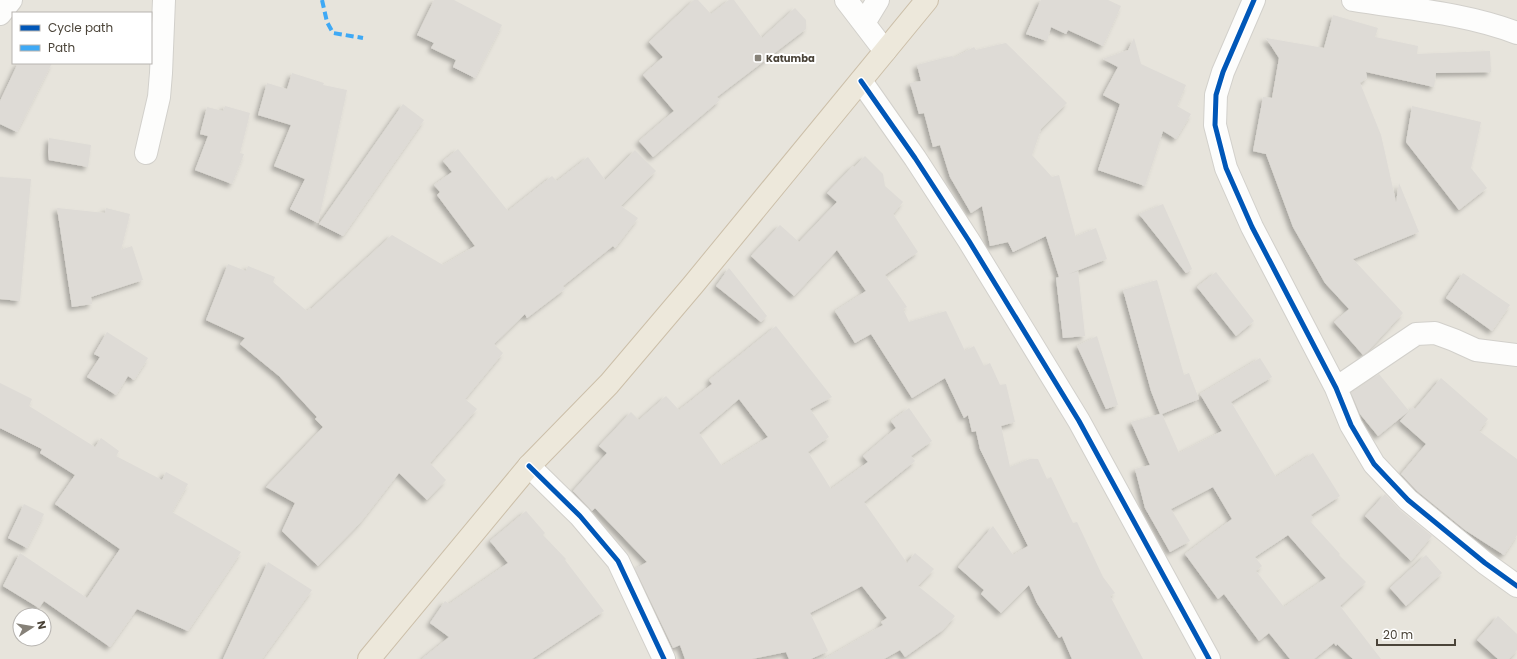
<svg xmlns="http://www.w3.org/2000/svg" width="1517" height="659" font-family="Poppins,sans-serif">
<style>
.residential{fill:#e7e4dc;fill-rule:evenodd}
.building{fill:#dedbd6;fill-rule:evenodd;filter:url(#shadow)}
.lines{fill:none;stroke-linecap:round;stroke-linejoin:round}
.minor-casing{stroke:#d2d0cb;stroke-width:24}
.highway-casing{stroke:#ccbfa9;stroke-width:24}
.minor{stroke:#fdfdfc;stroke-width:22}
.highway{stroke:#ede8db;stroke-width:22}
.quiet{stroke:#3fa9f5;stroke-width:4;stroke-dasharray:8 4;stroke-linecap:butt}
.cycleway-casing{stroke:#fff;stroke-width:8}
.cycleway{stroke:#0057b8;stroke-width:5}
.poi-dot{fill:#868178;stroke:#fff;stroke-width:1.5}
.labels{text-anchor:middle;dominant-baseline:central;stroke-width:4;stroke-linejoin:round;paint-order:stroke}
.poi-label{font-size:10px;font-weight:bold;fill:#4b4439;stroke:#fff;text-anchor:start}
</style>
<defs>
<filter id="shadow"><feDropShadow dx="-3.5" dy="3.5" stdDeviation="2" flood-color="#0004"/></filter>
</defs>
<rect width="100%" height="100%" fill="#f4f2ee"/>
<path class="residential" d="M0 0H1517V659H0ZM13 13H151V63H13ZM20 615H44V639H20Z"/>
<path class="building" d="M434 0H454L502 25 475 78 453 67 456 60 431 48 434 43 417 35Z
M694 0H698L711 14 729 0H734L762 38 795 8 806 20V29L717 97 720 100 653 157 639 141 674 111 643 75 663 57 649 42Z
M1041 0H1108L1121 6 1103 46 1068 30 1066 34 1051 27 1047 41 1026 34Z
M1333 15 1378 28 1375 37 1418 46 1417 54 1490 51 1491 72 1436 73 1434 87 1366 72 1367 78 1360 83 1381 135 1396 202 1399 183 1419 232 1353 259 1403 313 1369 350 1363 355 1334 322 1349 309 1325 283 1293 227 1266 154 1253 151 1263 97 1272 98 1279 58 1266 38 1324 48Z
M1134 38 1141 64 1186 85 1177 106 1191 114 1176 139 1163 131 1145 186 1098 170 1120 104 1103 95 1118 67 1103 59 1128 50Z
M1006 43 1067 103 1041 129 1032 155 1052 177 1059 175 1076 238 1077 236 1096 228 1107 259 1069 274 1078 271 1085 336 1063 338 1056 278 1059 277 1046 236 1013 252 1008 242 990 246 982 206 971 213 950 177 940 145 933 147 924 113 919 114 910 83 921 81 917 65 952 56 954 58 974 47 976 50Z
M18 63H52L17 132 0 124V101Z
M292 73 324 83 323 85 347 90 318 223 290 209 305 179 274 166 291 125 258 115 267 83 287 89Z
M403 104 424 120 343 236 319 224Z
M225 106 250 113 240 153 244 154 232 184 195 170 208 136 200 134 207 107 223 111Z
M1412 106 1481 122 1471 168 1487 188 1459 210 1406 142Z
M49 138 91 145 88 167 49 160 48 152Z
M458 149 508 211 552 176 557 181 588 157 605 180 635 150 656 171 621 206 638 218 615 248 613 246 563 286 565 289 527 318 525 314 494 344 503 353 465 399 477 409 430 463 446 480 427 500 399 473 360 523 318 566 282 531 295 503 266 487 323 427 315 419 317 417 279 376 240 344 245 338 206 320 228 264 246 271 248 266 275 277 273 282 307 311 310 308 311 309 392 235 443 265 475 246 437 195 440 192 434 185 452 172 443 161Z
M865 156 883 174 885 186 903 202 893 214 918 252 885 275 907 307 903 309 909 322 946 311 965 351 974 346 984 366 990 363 1000 385 1006 384 1015 422 1001 426 1010 467 1030 459H1038L1047 479 1051 477 1073 523 1077 522 1103 577 1115 593 1110 596 1143 659H1072L1062 636 1059 638 1037 603 1029 585 1001 613 981 594 984 590 958 567 993 526 1013 555 1028 546 980 449 976 431 972 432 968 415 964 418 945 378 912 398 871 334 855 343 835 311 866 291 837 250 794 296 751 256 780 225 799 242 837 202 827 193 853 166 854 167Z
M0 177 31 179 20 301 0 299Z
M1163 204 1192 269 1186 273 1139 214Z
M57 208 105 213 106 208 130 214 121 250 132 246 143 280 91 297 92 304 72 307Z
M729 268 767 316 761 322 716 286Z
M1216 272 1254 321 1236 336 1197 287Z
M1463 273 1510 305 1492 331 1446 298Z
M1157 280 1184 375 1189 373 1199 399 1162 414 1179 453 1222 431 1200 394 1260 358 1272 377 1231 402 1276 477 1313 453 1340 496 1311 515 1313 518 1310 521 1340 554 1339 555 1366 582 1340 606 1381 659H1353L1337 644 1336 646 1334 643 1314 659H1290L1269 633 1259 641 1224 594 1218 599 1185 554 1232 519 1213 487 1171 509 1190 541 1170 552 1145 508 1135 469 1150 465 1131 422 1160 414 1151 391 1123 290ZM1288 535 1326 578 1284 607 1256 571 1262 566 1255 557Z
M776 326 832 397 810 409 829 437 808 452 831 489 868 462 863 456 896 428 891 421 909 408 932 441 911 456 915 461 864 502 907 563 915 553 934 569 918 586 955 616 943 630 905 657 900 650 884 659H824L883 625 881 622 887 618 862 586 810 613 828 651 811 659H789L786 652 752 659H685L680 645 673 648 635 569 647 562 595 508 592 511 573 491 607 453 599 446 631 412 639 420 666 396 679 410 712 384 709 380ZM739 399 768 437 722 466 699 433Z
M107 332 148 358 134 380 128 376 116 395 87 377 100 357 94 354Z
M1097 336 1118 405 1106 409 1077 346Z
M1379 374 1409 411 1378 436 1360 414 1351 393Z
M1441 378 1488 419 1479 431 1517 459V535L1504 555 1465 530 1417 491 1401 474 1426 444 1400 421 1413 407 1415 409Z
M0 383 32 399 29 406 95 447 101 438 119 451 116 456 162 480 166 472 188 484 172 512 241 552 188 631 137 609 110 647 44 601 39 608 3 586 20 553 87 598 120 549 55 504 75 475 40 453 42 449 0 428Z
M1385 494 1400 510 1432 536 1411 561 1365 516Z
M24 504 44 514 27 548 8 538Z
M526 511 545 533 543 535 566 559 565 560 604 611 532 659H422L449 637 430 623 445 601 449 604 508 563 490 541Z
M1426 555 1442 573 1406 606 1390 588Z
M268 562 312 590 262 659H223Z
M1498 616 1517 634V650L1509 659H1498L1477 640Z"/>
<g class="lines">
<defs>
<path id="minor" d="M846 0 885 51
M1254 0 1223 72 1216 95 1215 125 1226 168 1252 227 1336 388 1351 425 1374 464 1408 500 1485 563 1517 586
M1353 0C1408 9 1465 13 1517 33
M0 14 11 0
M864 23 878 0
M861 81 915 158 969 241 1079 421 1209 659
M146 153 159 97 161 73 164 0
M1336 388 1416 334 1435 333 1454 340 1476 350 1517 355
M529 466 580 516 618 561 664 659"/>
<path id="highway" d="M369 659 529 466 609 384 693 285 927 0"/>
</defs>
<use href="#minor" class="minor-casing"/>
<use href="#highway" class="highway-casing"/>
<use href="#minor" class="minor"/>
<use href="#highway" class="highway"/>
<path class="quiet" d="M322 0 327 22 333 33 363 38"/>
<defs>
<path id="cycleway" d="M1254 0 1223 72 1216 95 1215 125 1226 168 1252 227 1336 388 1351 425 1374 464 1408 500 1485 563 1517 586
M861 81 915 158 969 241 1079 421 1209 659
M529 466 580 516 618 561 664 659"/>
</defs>
<use href="#cycleway" class="cycleway-casing"/>
<use href="#cycleway" class="cycleway"/>
</g>
<rect class="poi-dot" x="754" y="54" width="8" height="8" rx="2"/>
<g class="labels">
<g class="poi-label">
<text x="766" y="58">Katumba</text>
</g>
</g>
<rect x="12" y="12" width="140" height="52" fill="#ffffff" stroke="#b7b4b0"/>
<rect x="20" y="25" width="20" height="6" fill="#0057b8" stroke="#b7b4b0"/>
<text x="48" y="32" font-size="12" fill="#4b4439">Cycle path</text>
<rect x="20" y="45" width="20" height="6" fill="#3fa9f5" stroke="#b7b4b0"/>
<text x="48" y="52" font-size="12" fill="#4b4439">Path</text>
<g transform="translate(32 627) rotate(78)"><circle r="19" fill="#ffffff" stroke="#b7b4b0"/>
<path d="M0-3L7 15L0 10L-7 15Z" fill="#868178"/>
<text y="-6" font-size="11" font-weight="bold" text-anchor="middle" fill="#4b4439">N</text>
</g>
<path d="M1377 639v6h78v-6" fill="none" stroke="#4b4439" stroke-width="2"/>
<text x="1383" y="639" font-size="12" fill="#4b4439" stroke="#ffffff" stroke-width="3" paint-order="stroke">20 m</text>
</svg>
